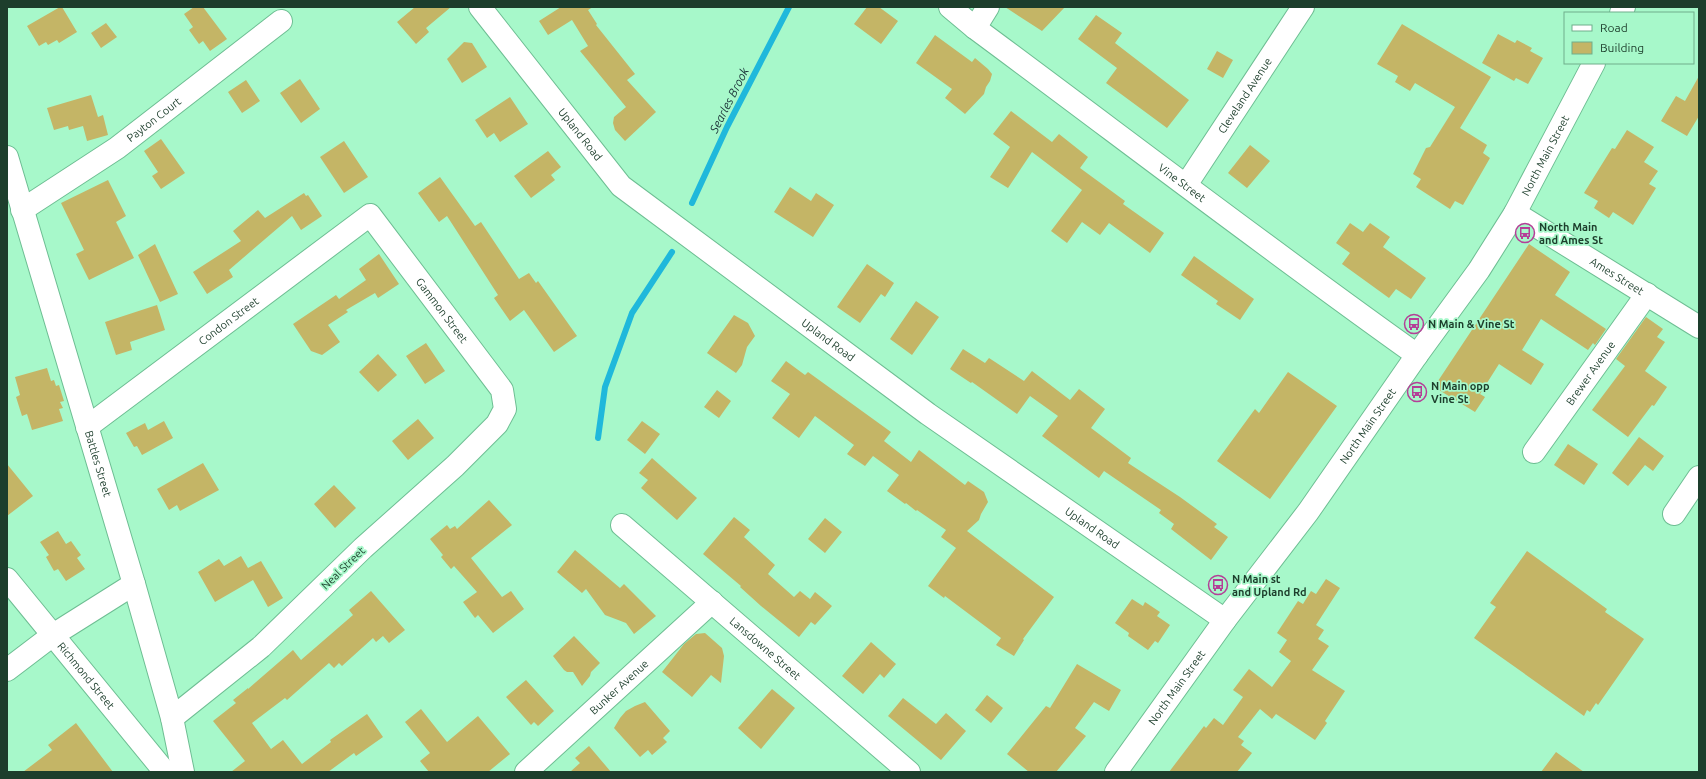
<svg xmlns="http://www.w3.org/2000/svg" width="1706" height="779" font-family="Ubuntu,sans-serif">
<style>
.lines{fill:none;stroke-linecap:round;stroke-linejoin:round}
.stream{stroke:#1fb8db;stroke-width:6}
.building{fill:#c4b566}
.minor-casing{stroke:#6ebe93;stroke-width:24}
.major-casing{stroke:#6ebe93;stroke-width:24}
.minor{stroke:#fff;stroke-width:22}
.major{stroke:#fff;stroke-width:22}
.labels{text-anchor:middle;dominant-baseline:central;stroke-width:3.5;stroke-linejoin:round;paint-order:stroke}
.street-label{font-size:11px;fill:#1d3e2c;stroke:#a7f8ca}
.poi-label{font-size:11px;font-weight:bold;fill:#1d3e2c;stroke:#a7f8ca;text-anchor:start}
.water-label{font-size:12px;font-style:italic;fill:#1b3238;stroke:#a7f8ca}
</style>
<rect width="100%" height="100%" fill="#a7f8ca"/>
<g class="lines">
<path class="stream" d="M692 203 727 127 789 7
M598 438 605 387 632 313 672 252"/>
</g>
<path class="building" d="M60 7H62L77 32 59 43 57 40 48 45 46 42 39 46 27 26Z
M194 7H203L227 39 210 51 203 41 199 44 189 30 193 27 184 14Z
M415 7H451L426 28 429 32 416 44 397 22Z
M561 7H593L588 10 597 24 596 25 635 74 627 80 656 112 625 141 615 130 613 123 614 117 626 107 580 51 588 46 572 20 548 35 539 21Z
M867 7H879L898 21 881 44 854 24Z
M1005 7H1065L1042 31Z
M1096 15 1122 33 1115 43 1189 100 1167 128 1106 83 1117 68 1078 39Z
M106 23 117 37 101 48 91 33Z
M1402 24 1491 77 1460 128 1487 145 1483 153 1490 158 1463 205 1455 201 1450 209 1416 187 1421 179 1413 174 1426 148 1430 147 1455 107 1415 83 1410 91 1395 82 1398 76 1377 64Z
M1498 34 1515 43 1517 40 1532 48 1530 51 1543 58 1528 84 1516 78 1514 81 1482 63Z
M935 35 972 62 975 58 988 69 992 74 990 81 986 87 984 94 965 114 945 98 952 89 916 63Z
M464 42 472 43 487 67 462 83 447 59Z
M1217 51 1233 60 1223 78 1207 69Z
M1699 76V116L1687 136 1661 121 1676 96 1685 101Z
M300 79 320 109 301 123 280 93Z
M246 80 260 101 242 113 228 92Z
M91 95 98 117 103 115 108 135 87 141 83 126 69 130 68 126 54 130 47 108Z
M510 97 528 124 500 142 494 133 487 138 475 120Z
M1011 111 1052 142 1059 134 1088 157 1080 168 1125 201 1123 204 1164 233 1150 253 1109 223 1100 235 1082 222 1067 243 1051 231 1082 190 1032 152 1008 188 990 177 1010 147 993 134Z
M1627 130 1654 147 1644 162 1658 171 1649 184 1656 188 1633 225 1613 212 1609 218 1594 208 1598 201 1584 193 1612 148 1615 149Z
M161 139 185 173 161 189 152 176 158 172 144 151Z
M344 141 368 177 344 193 320 157Z
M1250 145 1270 161 1247 188 1228 173Z
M548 151 561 167 551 175 555 180 531 198 514 176Z
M440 177 475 226 481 222 519 279 529 273 536 283 538 281 577 336 554 352 524 310 510 321 494 298 498 295 447 216 439 222 418 193Z
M108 180 126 216 116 222 134 258 89 280 76 254 84 250 61 203Z
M790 187 811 201 816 193 834 205 813 237 774 212Z
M304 193 306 196 308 195 322 216 301 230 292 216 229 270 233 277 207 294 193 272 241 241 233 231 258 210 265 218Z
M1350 223 1363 232 1370 223 1390 237 1383 247 1426 278 1411 299 1396 289 1389 298 1342 264 1350 253 1336 243Z
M155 244 178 294 160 302 138 255Z
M1529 244 1570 272 1555 295 1606 329 1595 345 1593 343 1588 350 1541 319 1522 350 1544 364 1531 385 1499 364 1480 394 1485 397 1475 412 1434 387Z
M379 254 399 284 378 298 375 293 346 310 348 312 328 325 340 342 322 355 311 351 293 324 336 295 339 299 366 280 359 269Z
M1194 256 1254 299 1240 320 1216 304 1218 301 1181 275Z
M867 264 894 283 885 297 881 294 860 323 837 307Z
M916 301 939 317 912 355 890 339Z
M157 305 165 330 130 342 132 350 116 355 105 322Z
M734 315 748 323 755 336 747 347 742 365 736 373 707 353Z
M1646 317 1663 329 1657 337 1665 342 1645 371 1667 387 1654 406 1652 405 1628 437 1592 410 1625 366 1616 359Z
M426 343 445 371 425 384 406 356Z
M963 349 985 363 989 358 1024 381 1032 371 1070 400 1079 389 1105 409 1091 428 1131 458 1128 463 1180 497 1217 524 1214 527 1228 537 1211 560 1171 529 1174 524 1159 513 1161 510 1104 471 1099 478 1042 436 1058 416 1030 396 1017 414 972 382 971 383 950 369Z
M378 354 397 375 378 392 359 372Z
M786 361 805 375 808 372 891 432 884 441 911 462 919 450 965 485 968 481 984 492 988 502 981 514 979 520 967 531 1054 597 1023 639 1024 640 1014 656 996 645 1001 638 945 596 944 598 928 586 956 548 941 537 946 530 917 510 916 511 906 503 905 504 887 491 899 475 873 456 865 466 847 454 854 445 815 416 799 438 772 418 790 394 771 381Z
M47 368 51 381 54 380 56 386 59 385 64 401 60 402 63 408 59 409 63 421 32 430 27 414 22 416 16 397 20 395 15 377Z
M1288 372 1337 406 1270 499 1217 461 1255 409 1259 413Z
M717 390 731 401 719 418 704 407Z
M418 419 434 438 408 460 392 441Z
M164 421 173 438 142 455 137 446 134 447 126 433 145 423 148 430Z
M642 421 660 434 645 454 627 440Z
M1639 437 1664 456 1653 471 1645 465 1628 486 1612 473Z
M1568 444 1598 464 1584 485 1554 465Z
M652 458 697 498 677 520 641 488 648 480 639 473Z
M203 463 219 490 180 511 177 505 169 510 157 489Z
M7 464 33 496 7 516Z
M334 485 356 508 335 528 314 504Z
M489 500 512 525 471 558 502 597 511 591 524 609 493 633 478 615 475 618 463 602 477 592 454 566 451 569 441 557 443 555 430 539 447 525 450 529 455 526 457 529Z
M734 517 750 530 744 537 775 565 768 574 794 597 800 591 810 599 815 592 832 606 815 625 811 622 799 637 761 606 740 587 741 586 703 554Z
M825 518 842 532 825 553 808 539Z
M58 531 66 544 71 541 81 555 77 558 85 569 66 581 58 569 54 571 46 557 49 555 40 542Z
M575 550 620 588 624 584 656 616 634 634 626 623 605 615 586 589 582 593 557 572Z
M1527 551 1607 609 1605 612 1644 639 1598 705 1596 703 1590 712 1587 710 1584 716 1474 638 1496 607 1490 603Z
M241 556 248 568 261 561 283 598 268 607 253 580 215 602 198 572 219 559 224 566Z
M1326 579 1340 588 1316 625 1324 630 1318 639 1329 646 1312 670 1345 691 1325 721 1327 723 1315 740 1276 714 1272 719 1260 709 1238 737 1244 741 1241 745 1252 753 1237 772H1169L1204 726 1206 728 1214 718 1223 725 1243 697 1233 690 1249 669 1272 687 1291 661 1279 652 1287 640 1277 633 1298 601 1303 604 1311 591 1316 594Z
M371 591 405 630 389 643 383 636 376 642 373 638 342 666 339 663 334 668 329 663 287 700 285 698 252 723 271 749 283 740 302 764 331 742 330 740 367 714 383 737 356 756 354 753 328 772H231L245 761 213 721 236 703 233 700 248 688V689L293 650 301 660 353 615 349 610Z
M1132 599 1143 606 1145 602 1160 612 1157 616 1170 625 1158 643 1155 641 1148 650 1128 636 1129 633 1115 623Z
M705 633 722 648 724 656 721 683 711 675 692 697 662 672 684 644 696 634Z
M574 636 600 663 591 672 590 676 582 686 573 672H567L564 670 553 656Z
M871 642 896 664 884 678 880 674 863 694 842 676Z
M1077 664 1121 690 1109 711 1094 702 1075 728 1086 736 1056 772H1029L1007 754 1046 706 1050 708Z
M526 680 554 711 538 726 534 722 531 725 506 697Z
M772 689 795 708 761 749 738 728Z
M987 695 1003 708 991 723 975 710Z
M903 698 936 724 946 713 966 731 941 760 888 716Z
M645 702 670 731 663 738 667 742 652 755 648 750 640 757 614 728 620 718 626 711 635 706Z
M421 709 447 742 478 716 510 754 488 772H429L420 761 430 753 405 722Z
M76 723 113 772H23L52 750 48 745Z
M589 746 611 772H570L580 763 575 758Z
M1556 752 1584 772H1541Z"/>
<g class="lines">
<defs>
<g id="minor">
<path id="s1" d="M480 7 621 186 928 414 1225 620"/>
<path id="s2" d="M950 7 975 28C1122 137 1268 249 1417 355"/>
<path d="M975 28 988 7"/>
<path id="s3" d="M7 157 134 584 172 718 183 772"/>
<path id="s4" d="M1186 185 1303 7"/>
<path id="s5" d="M22 210 117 148 281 21"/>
<path id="s6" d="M1515 213 1699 327"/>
<path id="s7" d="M87 427 370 215 502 390 505 409 497 424 455 466 363 548 261 647 172 718"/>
<path id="s8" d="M1534 452 1647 294"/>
<path d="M1674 514 1699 477"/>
<path id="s9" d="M622 525 909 772"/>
<path id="s10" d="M7 579 165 772"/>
<path d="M7 670 53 635 134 584"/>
<path id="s11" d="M526 772 712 602"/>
</g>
<g id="major">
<path d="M1621 13 1624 7"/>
<path id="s12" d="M1116 772 1225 620 1308 512 1417 355 1479 270 1515 213 1594 63"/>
</g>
</defs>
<use href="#minor" class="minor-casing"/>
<use href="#major" class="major-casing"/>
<use href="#minor" class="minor"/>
<use href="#major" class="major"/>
</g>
<defs>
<symbol id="bus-ring" viewBox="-11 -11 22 22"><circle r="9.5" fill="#a7f8ca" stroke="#b43f97" stroke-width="1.5"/><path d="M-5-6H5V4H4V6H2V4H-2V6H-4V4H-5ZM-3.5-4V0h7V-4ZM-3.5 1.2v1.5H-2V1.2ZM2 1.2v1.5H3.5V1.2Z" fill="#b43f97"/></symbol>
</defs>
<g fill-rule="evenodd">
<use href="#bus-ring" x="1514" y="222" width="22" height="22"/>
<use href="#bus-ring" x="1403" y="313" width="22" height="22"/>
<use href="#bus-ring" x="1406" y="381" width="22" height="22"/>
<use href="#bus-ring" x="1207" y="574" width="22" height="22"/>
</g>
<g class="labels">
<g class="street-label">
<text stroke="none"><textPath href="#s4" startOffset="107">Cleveland Avenue</textPath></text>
<text stroke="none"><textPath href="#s5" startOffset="160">Payton Court</textPath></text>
<text stroke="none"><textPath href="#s1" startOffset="162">Upland Road</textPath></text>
<text stroke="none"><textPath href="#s12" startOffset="752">North Main Street</textPath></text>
<text stroke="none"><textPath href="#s2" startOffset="291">Vine Street</textPath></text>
<text stroke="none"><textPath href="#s6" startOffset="120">Ames Street</textPath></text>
<text stroke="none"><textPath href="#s7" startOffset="473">Gammon Street</textPath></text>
<text stroke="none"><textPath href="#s7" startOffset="177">Condon Street</textPath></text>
<text stroke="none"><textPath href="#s1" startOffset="486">Upland Road</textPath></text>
<text stroke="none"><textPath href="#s8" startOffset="97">Brewer Avenue</textPath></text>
<text stroke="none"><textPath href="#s12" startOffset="428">North Main Street</textPath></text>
<text stroke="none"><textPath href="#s3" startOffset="320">Battles Street</textPath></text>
<text stroke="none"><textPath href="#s1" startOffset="810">Upland Road</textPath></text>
<text transform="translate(343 568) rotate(-44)">Neal Street</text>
<text stroke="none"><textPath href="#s9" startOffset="189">Lansdowne Street</textPath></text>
<text stroke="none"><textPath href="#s10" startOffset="125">Richmond Street</textPath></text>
<text stroke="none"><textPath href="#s11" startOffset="126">Bunker Avenue</textPath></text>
<text stroke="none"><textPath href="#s12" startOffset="104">North Main Street</textPath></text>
</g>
<g class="poi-label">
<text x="1539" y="227">North Main<tspan x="1539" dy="13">and Ames St</tspan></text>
<text x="1428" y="324">N Main &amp; Vine St</text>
<text x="1431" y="386">N Main opp<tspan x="1431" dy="13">Vine St</tspan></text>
<text x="1232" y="579">N Main st<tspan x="1232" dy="13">and Upland Rd</tspan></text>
</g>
<g class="water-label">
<text transform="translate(729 100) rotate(-63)">Searles Brook</text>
</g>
</g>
<rect width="1706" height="779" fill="none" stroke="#1d3e2c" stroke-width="16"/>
<rect x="1564" y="12" width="130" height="52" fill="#a7f8ca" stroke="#70ae8b"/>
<rect x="1572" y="25" width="20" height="6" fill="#ffffff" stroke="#70ae8b"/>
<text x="1600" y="32" font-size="12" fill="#1d3e2c">Road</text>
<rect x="1572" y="42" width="20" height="12" fill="#c4b566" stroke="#70ae8b"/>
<text x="1600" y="52" font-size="12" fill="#1d3e2c">Building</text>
</svg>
